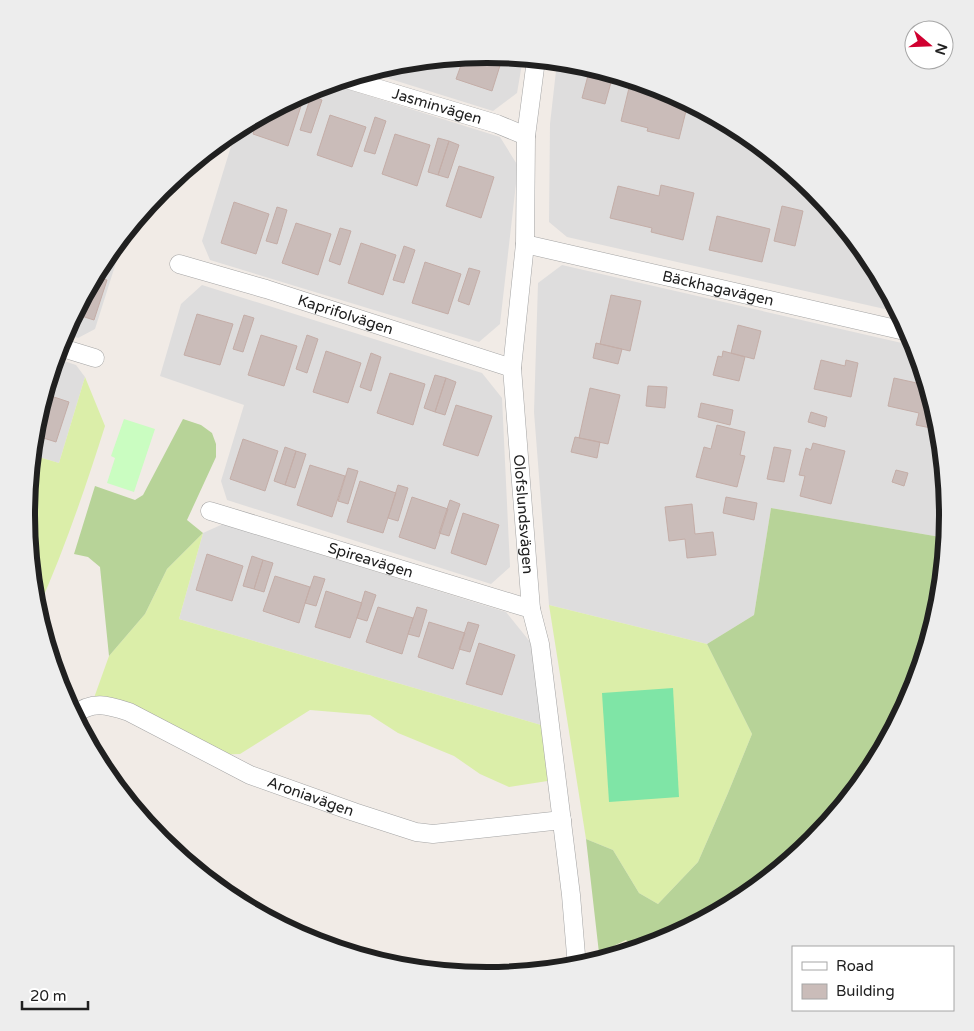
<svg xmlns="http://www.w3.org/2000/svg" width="974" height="1031" font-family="'Varela Round',sans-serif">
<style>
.residential{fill:#dedddd}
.farmland{fill:#f1ecd0}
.grass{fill:#dbeea9}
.forest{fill:#b7d398}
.park{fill:#cafdc1}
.pitch{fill:#7fe5a6}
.building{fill:#cabcb9;stroke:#c4ada7}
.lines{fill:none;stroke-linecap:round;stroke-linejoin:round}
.street-casing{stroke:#a4a4a4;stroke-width:19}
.street{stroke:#fff;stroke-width:18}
.labels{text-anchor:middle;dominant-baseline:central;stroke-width:5;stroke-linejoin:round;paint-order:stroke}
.street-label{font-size:15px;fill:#202020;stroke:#fff}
.rim{fill:none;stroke:#202020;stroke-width:6}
</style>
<rect width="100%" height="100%" fill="#f1ebe6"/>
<path class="residential" d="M487 55 523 58 517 93 493 111 368 72 397 64Z
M557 62 577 64 664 90 743 133 813 190 870 260 898 312 567 237 549 222 550 124Z
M331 84 500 137 518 166 500 324 479 342 210 260 202 241 236 130 311 90Z
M125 234 95 329 78 338 64 333 104 259Z
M562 265 915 346 939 426 948 516 946 538 771 508 754 615 707 644 549 605 534 412 538 283Z
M202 285 482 373 502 398 510 567 491 584 227 500 221 481 244 405 160 376 181 304Z
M55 358 76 365 85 377 59 463 32 455 35 425Z
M223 524 506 612 539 653 541 725 179 619 203 533Z"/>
<path class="farmland" d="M626 940 637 949 599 961V953Z"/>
<path class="grass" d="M85 377 105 426C85 489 64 551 37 611L35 605 26 515 32 455 59 463Z
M203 533 179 619 541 725 554 780 509 787 480 774 454 756 398 733 370 715 310 710 240 754 210 755 142 721 90 709 109 656 145 614 167 569Z
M549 605 707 644 752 734 728 793 698 862 658 904 639 893 613 850 586 839Z"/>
<path class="forest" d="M183 419 201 425 212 433 216 444V457L187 520 203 533 167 569 145 614 109 656 100 567 88 557 74 554 95 486 135 500 143 495Z
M771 508 946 538 939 606 913 692 870 772 813 841 743 899 663 941 637 949 626 940 599 953 586 839 613 850 639 893 658 904 698 862 728 793 752 734 707 644 754 615Z"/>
<path class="park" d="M124 419 155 429 134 492 107 483 115 458 111 456Z"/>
<path class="pitch" d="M673 688 679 797 609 802 602 693Z"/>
<path class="building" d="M487 55 503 56 492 91 456 79 464 57Z
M427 61 425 67 410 62Z
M590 68 613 75 605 104 582 98Z
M629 88 654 95 656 88 664 90 688 103 679 139 647 131 648 128 621 121Z
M311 96 322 100 311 133 300 130Z
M289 102 301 106 288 146 253 134 258 118Z
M330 115 366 127 352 167 317 155Z
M375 117 386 121 375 154 364 151Z
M395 134 430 145 417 186 382 174Z
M438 138 449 141 438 175 428 172Z
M449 141 459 145 448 178 438 175Z
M459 166 494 177 481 218 446 206Z
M661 185 694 193 683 240 651 232 652 228 610 218 618 186 659 196Z
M234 202 269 214 256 254 221 243Z
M782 206 803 211 795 246 774 241Z
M277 207 287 210 277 244 266 241Z
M717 216 770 229 762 262 709 250Z
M296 223 331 234 318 275 282 263Z
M340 228 351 231 340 265 329 261Z
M361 243 396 255 383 295 348 283Z
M404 246 415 250 404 283 393 280Z
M425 262 461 274 448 314 412 303Z
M469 268 480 271 469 305 458 301Z
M95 276 107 280 94 320 75 314Z
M611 295 641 301 630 351 600 344Z
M197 314 233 324 220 365 184 355Z
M244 315 254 318 243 352 233 349Z
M738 325 761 331 754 359 731 353Z
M261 335 297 346 284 386 248 375Z
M307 335 318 339 307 373 296 369Z
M596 343 622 349 618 364 593 358Z
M326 351 361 363 348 403 313 392Z
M723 351 745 357 739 381 713 375 718 356 722 357Z
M371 353 381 357 371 391 360 387Z
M821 360 845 366 846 360 858 363 851 397 814 389Z
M390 373 425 384 413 425 377 413Z
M435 375 446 378 435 412 424 408Z
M446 378 456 382 445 415 435 412Z
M894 378 926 385 928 389 924 403 932 405 938 422 936 429 916 425 919 413 888 406Z
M648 386 667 387 665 408 646 406Z
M590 388 620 395 608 444 579 438Z
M45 394 69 402 56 442 34 435 35 425Z
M701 403 733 410 730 425 698 417Z
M456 405 492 416 478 456 443 445Z
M811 412 827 417 825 427 808 422Z
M717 425 745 432 740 455 745 456 737 487 696 477 704 447 711 449Z
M575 437 600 442 597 458 571 452Z
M243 439 278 451 265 491 230 479Z
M813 443 845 451 831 504 800 496 805 476 799 475 806 448 811 450Z
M285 447 296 451 285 485 274 481Z
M774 447 791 450 784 482 767 479Z
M296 451 306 454 295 488 285 485Z
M310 465 345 476 332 517 297 505Z
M348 468 358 471 348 504 338 501Z
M896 470 908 473 904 486 892 482Z
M360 481 396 493 383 533 347 522Z
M398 485 408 488 398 521 388 518Z
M412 497 448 509 435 549 399 537Z
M726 497 757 503 754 520 723 513Z
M450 500 460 504 449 536 439 533Z
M692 504 695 534 713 532 716 555 687 558 685 539 669 541 665 507Z
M463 513 499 525 486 565 451 553Z
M207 554 243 566 232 601 196 590Z
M252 556 263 560 254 589 243 586Z
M263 560 273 563 264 592 254 589Z
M275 576 310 587 299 623 263 611Z
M314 576 325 579 316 606 305 603Z
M326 591 362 603 350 638 315 627Z
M365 591 376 595 367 621 357 618Z
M378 607 413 618 402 654 366 642Z
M417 607 427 610 419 637 408 634Z
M429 622 465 633 453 669 418 657Z
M468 622 479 625 470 652 459 649Z
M479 643 515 655 502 695 466 684Z"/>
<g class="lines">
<defs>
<g id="street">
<path id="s1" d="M536 60 526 136 525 244 512 368 531 609 540 644 571 895 577 967"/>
<path id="s2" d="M346 79 497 124 526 136"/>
<path id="s3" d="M525 244 909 332"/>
<path id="s4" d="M179 264 266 289 512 368"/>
<path d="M59 347 95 358"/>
<path id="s5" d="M210 511 531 609"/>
<path id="s6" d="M74 715C92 700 108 705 129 712L250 775 354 812 416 832 433 834 562 820"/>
</g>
</defs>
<use href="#street" class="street-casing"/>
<use href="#street" class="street"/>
</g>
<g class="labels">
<g class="street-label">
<text stroke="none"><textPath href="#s2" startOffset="95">Jasminvägen</textPath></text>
<text stroke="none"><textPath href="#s3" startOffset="198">Bäckhagavägen</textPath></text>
<text stroke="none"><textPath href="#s4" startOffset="174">Kaprifolvägen</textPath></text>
<text stroke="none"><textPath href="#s1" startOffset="456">Olofslundsvägen</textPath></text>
<text stroke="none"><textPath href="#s5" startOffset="168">Spireavägen</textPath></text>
<text stroke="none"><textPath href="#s6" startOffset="259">Aroniavägen</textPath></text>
</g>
</g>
<path d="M0 0H974V1031H0ZM35 515a452 452 0 1 1 904 0a452 452 0 1 1-904 0Z" fill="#ededed" fill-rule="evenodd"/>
<path class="rim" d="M35 515a452 452 0 1 1 904 0a452 452 0 1 1-904 0Z"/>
<rect x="792" y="946" width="162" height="65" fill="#ffffff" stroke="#a6a6a6"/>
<rect x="802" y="962" width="25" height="8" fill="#ffffff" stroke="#a6a6a6"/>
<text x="836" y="971" font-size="15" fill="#202020">Road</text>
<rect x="802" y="984" width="25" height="15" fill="#cabcb9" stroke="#a6a6a6"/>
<text x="836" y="996" font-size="15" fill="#202020">Building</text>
<g transform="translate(929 45) rotate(109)"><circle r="24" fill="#ffffff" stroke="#a6a6a6"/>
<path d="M0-4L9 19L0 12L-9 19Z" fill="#d00030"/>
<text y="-8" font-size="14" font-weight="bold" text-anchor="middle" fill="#202020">N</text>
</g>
<path d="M22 1001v8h66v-8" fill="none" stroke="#202020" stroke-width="2.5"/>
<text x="30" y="1001" font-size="15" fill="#202020" stroke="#ffffff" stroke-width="4" paint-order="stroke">20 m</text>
</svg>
